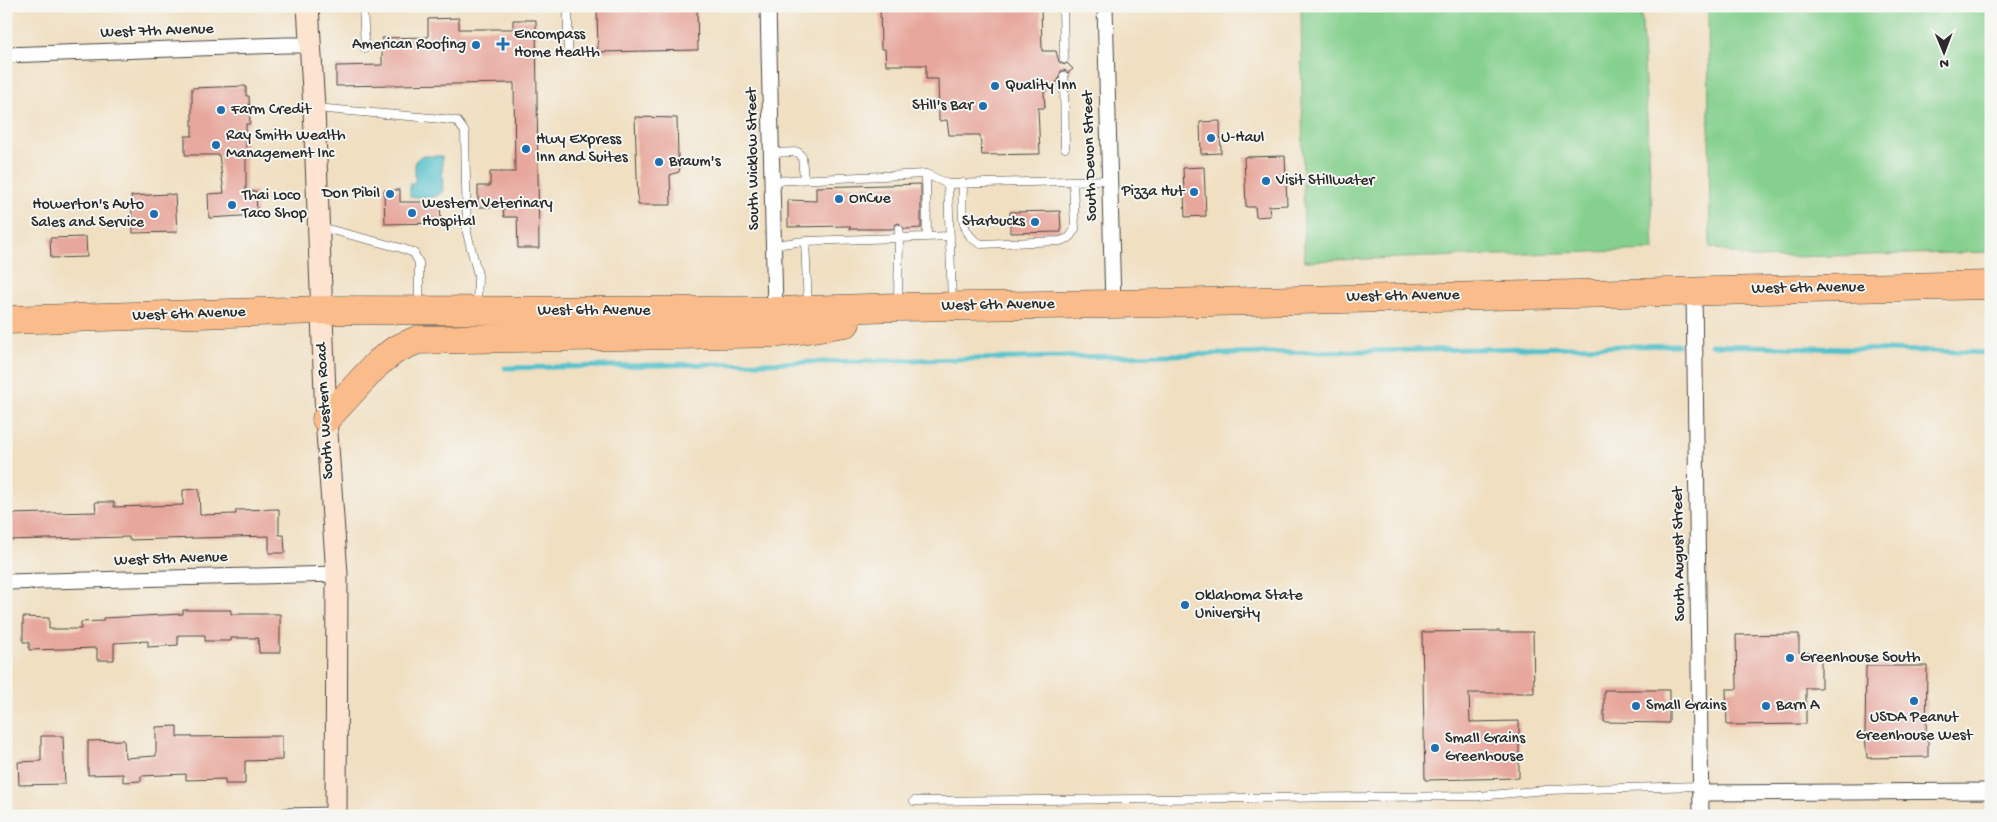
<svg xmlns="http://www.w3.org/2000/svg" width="1997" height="822" font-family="'Gochi Hand',sans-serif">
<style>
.green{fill:#85d08e;stroke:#587e5c}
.water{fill:#54c1cb;stroke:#40767b}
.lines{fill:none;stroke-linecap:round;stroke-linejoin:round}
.stream{stroke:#54c1cb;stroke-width:5}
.building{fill:#e7a79c}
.lane-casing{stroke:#494642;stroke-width:9}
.street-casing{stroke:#494642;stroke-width:17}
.secondary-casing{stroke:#494642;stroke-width:23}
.highway-casing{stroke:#494642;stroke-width:29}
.lane{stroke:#fff;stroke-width:8}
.street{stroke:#fff;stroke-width:15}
.secondary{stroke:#fde4d1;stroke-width:21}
.highway{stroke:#fabc8b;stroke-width:28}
.poi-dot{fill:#1f6fb2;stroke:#f6f6f2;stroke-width:2}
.labels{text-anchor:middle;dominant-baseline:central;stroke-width:4;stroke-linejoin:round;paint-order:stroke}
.street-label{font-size:16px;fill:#2b2b2b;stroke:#f6f6f2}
.poi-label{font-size:16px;fill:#2b2b2b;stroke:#f6f6f2;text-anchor:start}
</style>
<rect width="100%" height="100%" fill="#f6f6f2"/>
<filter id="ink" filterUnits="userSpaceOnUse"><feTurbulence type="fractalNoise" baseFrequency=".02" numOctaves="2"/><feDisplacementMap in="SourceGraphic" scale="10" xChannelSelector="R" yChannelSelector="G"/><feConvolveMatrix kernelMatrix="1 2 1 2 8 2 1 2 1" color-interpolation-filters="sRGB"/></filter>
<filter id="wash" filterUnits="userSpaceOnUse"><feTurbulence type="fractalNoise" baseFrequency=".0096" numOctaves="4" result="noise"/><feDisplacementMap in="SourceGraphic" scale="20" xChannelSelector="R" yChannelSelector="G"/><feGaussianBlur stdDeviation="1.12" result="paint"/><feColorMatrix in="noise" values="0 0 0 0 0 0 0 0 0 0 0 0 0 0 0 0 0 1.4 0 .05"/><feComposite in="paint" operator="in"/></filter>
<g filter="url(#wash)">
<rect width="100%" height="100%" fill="#f0dfc1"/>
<path class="green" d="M1301 6H1641L1654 250 1304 261Z
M1708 6H1991V252L1751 258 1710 247Z"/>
<path class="water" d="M421 156H442L443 192 435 197H410V183H415V161Z"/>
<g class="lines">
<path class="stream" d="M1711 345 1991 353
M505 368 1678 345"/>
</g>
<g id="blocks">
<path class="building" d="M880 6H1041L1042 51H1056L1059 62 1064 65 1067 63 1073 69 1068 73 1064 70 1061 71 1058 81 1044 92 1045 108H1038L1040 154 982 155 980 135H949L947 120 939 121 938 79H926V65H886L885 49H881Z
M656 9H697L698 50 598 52 597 11Z
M459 18V29H513V20H536L539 248H518L517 217H504L503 207H478V186H490V172H515L514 83 336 86V66L382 65V38L428 37V19Z
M246 86V96H249L250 124H246V192L256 191 257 215 209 218 208 194 224 193 219 155H185V136H192V88Z
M635 117 677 118 678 156 681 163 679 172 670 175 671 205H638Z
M1220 121 1221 153 1201 154 1200 122Z
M1285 156 1287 205 1269 206 1270 216 1256 217 1255 207H1246L1244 157Z
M1204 167 1206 216 1185 217 1183 168Z
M921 184V228L905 229 899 223 896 224 893 229H850V226L788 227V200L816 201V187Z
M384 190H400V202H440L441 223 385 224Z
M169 194 175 195 177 232 133 233 131 196Z
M1060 211 1061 232 1010 233V212Z
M86 237 87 257 51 258 50 238Z
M199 489 200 515 236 514V510L279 509V535H284L285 553H269V536L129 540V537L6 540V514L96 512 95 502H114V507L183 505V490Z
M183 610H231V614H280V653H259L258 638H231V641H205V635H178V645L148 647V641L114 643V660H97V648L29 650V642H23V617L49 618V629H81V622L103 621V618L183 614Z
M1500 631V632H1533L1534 693H1469L1470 722 1519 721V778L1425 780 1422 632Z
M1799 634V653H1821V688H1806V724L1727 725 1726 689H1737L1736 635Z
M1866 666H1927L1926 740H1928V757L1867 758 1865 736Z
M1604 690H1669V723L1604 722Z
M177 726V737L282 736V760L245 761V784H225V779L186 780V774L141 776V781L123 782V774L88 775V741L124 740 125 758 156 756V727Z
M41 736H63L65 784 19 785 18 762 41 761Z"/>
</g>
</g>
<g filter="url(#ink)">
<use href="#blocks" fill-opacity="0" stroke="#494642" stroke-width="1"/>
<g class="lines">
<defs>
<path id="lane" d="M363 6 365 49
M568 6V49
M1063 6 1064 59
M1064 76 1065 148
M315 108 443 119 457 121 465 132 467 233 478 275 477 306
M771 153 798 152 802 157 804 179
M926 174 927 237
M772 181 926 174 948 184 952 302
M963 183C963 207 957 233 981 244L1060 241 1069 238 1075 229 1073 181
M948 184 1109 180
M320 227 401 248 414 253 419 263V306
M899 229V238L950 236
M774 245 805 241
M808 306 805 241 899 238 898 302
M914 801 1479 796 1547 790 1701 786"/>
<path id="street" d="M768 6 775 311
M1105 6 1113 304
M6 55 286 45H310
M1694 291 1701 816
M6 582 337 574
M1701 793 1991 791
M285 816 336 815"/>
<path id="secondary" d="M308 6 314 108 326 419 337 574 336 816"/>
<path id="highway" d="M6 320 322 310 775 311 898 307 1113 304 1991 285
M326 419 378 363 395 350 417 340 781 333 846 323"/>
</defs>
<use href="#lane" class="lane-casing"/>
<use href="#street" class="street-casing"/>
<use href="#secondary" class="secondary-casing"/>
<use href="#highway" class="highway-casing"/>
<use href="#lane" class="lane"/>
<use href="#street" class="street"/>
<use href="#secondary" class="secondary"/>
<use href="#highway" class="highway"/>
</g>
</g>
<g class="poi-dot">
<path d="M500.5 36.5h5v5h5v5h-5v5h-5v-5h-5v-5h5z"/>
<circle cx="476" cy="45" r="5"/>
<circle cx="995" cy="86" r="5"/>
<circle cx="983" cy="106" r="5"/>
<circle cx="221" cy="110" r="5"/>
<circle cx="1211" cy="138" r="5"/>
<circle cx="216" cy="145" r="5"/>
<circle cx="526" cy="149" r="5"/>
<circle cx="659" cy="162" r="5"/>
<circle cx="1266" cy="181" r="5"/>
<circle cx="1194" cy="192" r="5"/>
<circle cx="390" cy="194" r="5"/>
<circle cx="839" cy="199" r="5"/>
<circle cx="232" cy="205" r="5"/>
<circle cx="412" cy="213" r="5"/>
<circle cx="154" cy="214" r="5"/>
<circle cx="1035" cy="222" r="5"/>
<circle cx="1185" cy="605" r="5"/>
<circle cx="1790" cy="658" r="5"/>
<circle cx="1914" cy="701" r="5"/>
<circle cx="1636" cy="706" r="5"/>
<circle cx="1766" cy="706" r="5"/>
<circle cx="1435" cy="748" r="5"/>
</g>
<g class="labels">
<g class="street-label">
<text transform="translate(157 32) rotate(-2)">West 7th Avenue</text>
<text transform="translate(1091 156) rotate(-92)">South Devon Street</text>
<text transform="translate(754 159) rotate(-91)">South Wicklow Street</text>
<text transform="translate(1808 289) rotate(-1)">West 6th Avenue</text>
<text transform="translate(1403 297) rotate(-1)">West 6th Avenue</text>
<text transform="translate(998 306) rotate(-1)">West 6th Avenue</text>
<text x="594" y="311">West 6th Avenue</text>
<text transform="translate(189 315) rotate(-2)">West 6th Avenue</text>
<text transform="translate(326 411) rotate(-93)">South Western Road</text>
<text transform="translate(1680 554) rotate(-91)">South August Street</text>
<text transform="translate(171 560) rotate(-2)">West 5th Avenue</text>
</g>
<g class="poi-label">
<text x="514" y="35">Encompass<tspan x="514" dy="18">Home Health</tspan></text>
<text x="466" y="45" text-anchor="end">American Roofing</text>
<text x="1005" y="86">Quality Inn</text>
<text x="973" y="106" text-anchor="end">Still's Bar</text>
<text x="231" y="110">Farm Credit</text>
<text x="226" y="136">Ray Smith Wealth<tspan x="226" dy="18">Management Inc</tspan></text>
<text x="1221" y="138">U-Haul</text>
<text x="536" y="140">Hwy Express<tspan x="536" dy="18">Inn and Suites</tspan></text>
<text x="669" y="162">Braum's</text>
<text x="1276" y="181">Visit Stillwater</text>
<text x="1184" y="192" text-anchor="end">Pizza Hut</text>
<text x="380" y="194" text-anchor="end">Don Pibil</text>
<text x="242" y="196">Thai Loco<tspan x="242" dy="18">Taco Shop</tspan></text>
<text x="849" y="199">OnCue</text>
<text x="422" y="204">Western Veterinary<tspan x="422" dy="18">Hospital</tspan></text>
<text x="144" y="205" text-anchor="end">Howerton's Auto<tspan x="144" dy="18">Sales and Service</tspan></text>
<text x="1025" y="222" text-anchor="end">Starbucks</text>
<text x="1195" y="596">Oklahoma State<tspan x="1195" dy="18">University</tspan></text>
<text x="1800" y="658">Greenhouse South</text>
<text x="1646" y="706">Small Grains</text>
<text x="1776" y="706">Barn A</text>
<text x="1914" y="718" text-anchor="middle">USDA Peanut<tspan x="1914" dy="18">Greenhouse West</tspan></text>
<text x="1445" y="739">Small Grains<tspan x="1445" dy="18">Greenhouse</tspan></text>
</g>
</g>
<rect width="1997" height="822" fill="none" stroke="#f6f6f2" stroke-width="25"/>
<g transform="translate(1944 52) rotate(179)" stroke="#f6f6f2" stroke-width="4" paint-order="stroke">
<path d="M0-4L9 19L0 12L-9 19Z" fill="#2b2b2b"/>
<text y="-8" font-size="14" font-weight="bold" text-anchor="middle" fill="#2b2b2b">N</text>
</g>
</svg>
